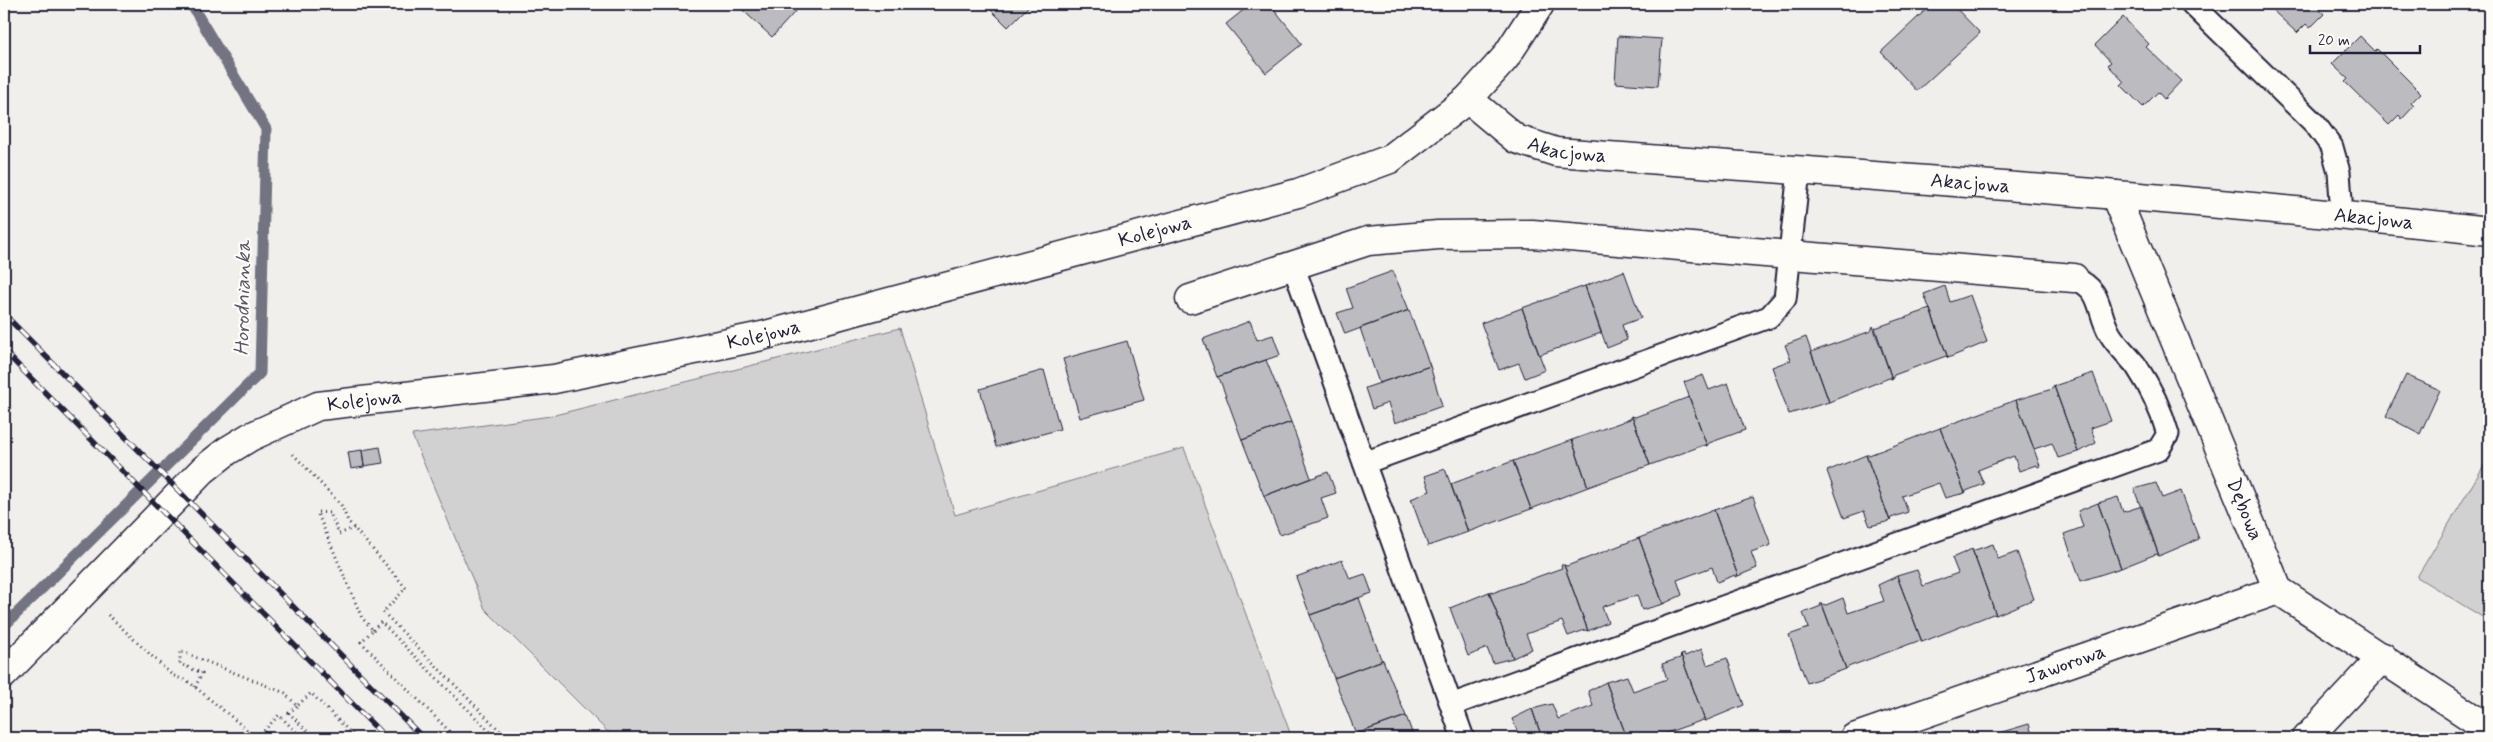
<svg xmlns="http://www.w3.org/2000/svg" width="2493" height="742" font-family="Mynerve,sans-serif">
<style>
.green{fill:#d2d1d1;stroke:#7a7a86}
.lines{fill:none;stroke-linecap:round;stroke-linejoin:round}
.stream{stroke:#737381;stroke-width:11}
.building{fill:#bcbcc0;stroke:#22223b}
.lane-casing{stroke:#22223b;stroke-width:25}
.street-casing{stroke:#22223b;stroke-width:31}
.secondary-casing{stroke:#22223b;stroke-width:31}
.path{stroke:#22223b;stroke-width:3;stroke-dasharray:1 4;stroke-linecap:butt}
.lane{stroke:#fdfcf7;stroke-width:21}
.street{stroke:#fdfcf7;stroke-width:28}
.secondary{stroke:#fdfcf7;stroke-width:28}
.rail-casing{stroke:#22223b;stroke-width:5.5}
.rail{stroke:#fdfcf7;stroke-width:4;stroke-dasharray:11;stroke-linecap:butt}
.labels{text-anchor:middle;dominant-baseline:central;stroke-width:4.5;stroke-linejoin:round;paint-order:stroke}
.street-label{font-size:20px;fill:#22223b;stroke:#fdfcf7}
.water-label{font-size:21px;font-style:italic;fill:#58586a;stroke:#fdfcf7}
</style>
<rect width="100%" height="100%" fill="#f0efec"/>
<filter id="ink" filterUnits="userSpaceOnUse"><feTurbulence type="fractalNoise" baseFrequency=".02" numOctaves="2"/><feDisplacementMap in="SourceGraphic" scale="10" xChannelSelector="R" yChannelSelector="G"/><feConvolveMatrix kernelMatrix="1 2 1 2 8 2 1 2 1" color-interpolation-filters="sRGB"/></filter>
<g filter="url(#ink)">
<path class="green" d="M900 328 955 515 1184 448 1292 738H614L485 609 412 435 551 416Z
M2489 457V621L2417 577Z"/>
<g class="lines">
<path class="stream" d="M4 626 260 373 266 129 191 4"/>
</g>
<path class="building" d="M736 4H802L772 37Z
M985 4H1031L1008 27Z
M1251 4H1270L1302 44 1266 73 1226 24Z
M1932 4H1952L1980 33 1917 91 1881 52Z
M2266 4H2325L2319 9 2324 14 2310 28 2306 24 2297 33Z
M2123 17 2149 44 2146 47 2181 81 2164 99 2158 92 2143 107 2121 85 2124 82 2108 65 2111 62 2095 45Z
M1618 36 1662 39 1658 86 1615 83Z
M2360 36 2375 51 2377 49 2421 93 2411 103 2414 106 2402 119 2399 115 2389 125 2345 82 2348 79 2332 64Z
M1393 271 1409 310 1345 334 1337 313 1353 308 1346 288Z
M1624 271 1641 318 1622 325 1627 340 1607 348 1585 286Z
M1585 286 1601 333 1539 355 1522 308Z
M1945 286 1950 302 1970 295 1987 342 1948 358 1924 294Z
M1522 308 1545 370 1525 378 1519 363 1499 370 1481 323Z
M1930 309 1948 358 1946 356 1894 375 1892 379 1875 328Z
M1409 310 1430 366 1379 383 1360 328Z
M1250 321 1257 340 1273 335 1280 355 1217 377 1203 339Z
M1873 326 1892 379 1889 378 1829 402 1811 352 1871 331Z
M1806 337 1829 402 1789 414 1772 367 1791 360 1785 345Z
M1127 341 1144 400 1080 418 1063 359Z
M1266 360 1291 422 1242 440 1220 380 1217 377Z
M1430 366 1442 406 1395 423 1388 403 1372 409 1365 388Z
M1044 370 1060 429 996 447 980 389Z
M2093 373 2111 421 2091 428 2096 443 2078 452 2054 386Z
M1703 375 1709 390 1728 383 1745 430 1709 443 1707 446 1684 382Z
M2406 375 2440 390 2420 434 2386 416Z
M2054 386 2078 452 2058 458 2052 443 2034 449 2016 400 2052 389Z
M1689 397 1707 446 1704 445 1650 465 1632 416 1635 417Z
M2016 400 2040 466 2038 467 2036 465 2019 471 2014 456 1978 470 1984 484 1966 491 1965 493 1940 428Z
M1632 416 1650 465 1588 487 1572 440 1630 419Z
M1291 422 1311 478 1264 496 1242 440Z
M1940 428 1965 493 1945 498 1939 483 1902 496 1908 512 1891 518 1890 521 1866 455H1869Z
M1572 440 1588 487 1531 509 1513 461Z
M380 447 383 463 364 466 362 450Z
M362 450 364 467 351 469 348 452Z
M1866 455 1890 521 1870 526 1864 511 1844 518 1827 471Z
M1513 461 1531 509 1468 532 1451 484Z
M1445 469 1468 532 1428 546 1411 499 1430 491 1425 476Z
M1328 472 1336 493 1321 498 1328 518 1280 535 1264 496Z
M2156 483 2162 498 2181 491 2199 539 2159 556 2134 489Z
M1753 497 1771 545 1751 552 1757 568 1738 576 1714 510Z
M2118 497 2123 512 2142 506 2159 556 2156 554 2121 568 2098 503Z
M2098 503 2121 568 2081 581 2064 534 2083 527 2078 511Z
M1714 510 1738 576 1735 577V575L1717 582 1712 567 1677 580 1682 595 1663 604 1639 538Z
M1639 538 1663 604 1642 610 1637 595 1602 607 1608 622 1588 631 1564 565 1567 566Z
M1993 544 1998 559 2017 552 2034 599 1996 615 1972 549 1975 550Z
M1972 549 1996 615 1993 614 1922 642 1897 576 1917 570 1923 586 1958 573 1952 558Z
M1342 560 1350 579 1365 574 1372 593 1310 615 1296 577Z
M1561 565H1564L1588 631 1585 630 1568 636 1562 621 1526 634 1532 649 1513 658 1489 592 1492 591V593L1562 568Z
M1897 576 1922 642 1918 641 1848 667 1846 669 1822 604 1826 605 1843 598 1848 613 1884 601 1878 585Z
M1489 592 1513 658 1493 663 1487 648 1468 656 1450 608Z
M1359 598 1381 659 1383 660 1334 678 1310 615Z
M1820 604H1822L1846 669 1807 683 1789 635 1809 628 1803 613 1821 606Z
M1702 649 1707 665 1727 658 1744 705 1705 721 1681 655 1684 654 1685 656Z
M1681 655 1705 721 1703 720 1652 738H1627L1606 682 1627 676 1633 691 1667 679 1662 664 1680 658Z
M1383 660 1406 716 1356 734 1334 678Z
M1606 682 1627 738H1542L1532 709 1552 704 1558 719 1593 706 1588 691Z
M1532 709 1542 738H1505L1518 733 1512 719Z
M1406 716 1414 738H1360L1356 734Z
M2029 724 2033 738H1982Z"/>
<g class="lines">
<defs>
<path id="lane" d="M2192 4 2315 124 2332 147 2339 172 2342 214
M1293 265 1463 738
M1364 463 1769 317 1785 299 1799 171
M1451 705 2158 450 2168 434C2161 410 2151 388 2137 367 2129 356 2117 346 2110 334 2096 310 2104 291 2074 278"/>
<g id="street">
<path id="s1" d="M1468 99 1516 139 1556 152C1867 176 2179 196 2489 231"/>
<path id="s2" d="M2115 195 2278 590 2489 729"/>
<path d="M1190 299 1368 241 1438 235 1532 234 2074 278"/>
<path id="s3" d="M1854 738 2278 590"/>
<path d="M2307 738 2383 657"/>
</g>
<g id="secondary">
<path id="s4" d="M4 674 203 470 227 451 250 437 318 406 554 379 762 336 1298 193 1390 159 1468 99 1505 58 1540 4"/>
</g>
</defs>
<use href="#lane" class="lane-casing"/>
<use href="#street" class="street-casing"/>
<use href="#secondary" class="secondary-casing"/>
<path class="path" d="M293 454 341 505 348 521 406 588 383 612 507 738
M354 528 339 534 330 513 317 512 362 618 373 630 361 642 456 738
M108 615 172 675 189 682 257 738
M373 630 381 622 496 738
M195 687 202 673 180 664V651L285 693 297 706 311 693 356 738
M297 706 289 713 314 738
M257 738 279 715 302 738"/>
<use href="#lane" class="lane"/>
<use href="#street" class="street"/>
<use href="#secondary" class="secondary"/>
<defs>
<path id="rail" d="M4 314 423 738
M4 351 386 738"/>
</defs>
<use href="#rail" class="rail-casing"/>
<use href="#rail" class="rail"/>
</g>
</g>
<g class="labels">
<g class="street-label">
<text stroke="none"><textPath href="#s1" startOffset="115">Akacjowa</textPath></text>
<text stroke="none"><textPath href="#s1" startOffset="520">Akacjowa</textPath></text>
<text stroke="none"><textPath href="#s1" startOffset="925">Akacjowa</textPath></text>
<text stroke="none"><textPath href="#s4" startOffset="1274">Kolejowa</textPath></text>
<text stroke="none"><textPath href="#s4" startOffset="869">Kolejowa</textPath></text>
<text stroke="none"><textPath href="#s4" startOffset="464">Kolejowa</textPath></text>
<text stroke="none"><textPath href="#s2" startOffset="340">Dębowa</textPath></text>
<text stroke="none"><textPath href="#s3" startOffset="224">Jaworowa</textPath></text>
</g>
<g class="water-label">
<text transform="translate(243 298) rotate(-89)">Horodnianka</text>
</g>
</g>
<rect width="2493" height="742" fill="none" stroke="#fdfcf7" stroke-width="20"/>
<rect x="10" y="10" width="2473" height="722" fill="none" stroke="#22223b" stroke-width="2" filter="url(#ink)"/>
<path d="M2310 45v8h110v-8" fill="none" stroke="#22223b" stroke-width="2.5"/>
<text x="2318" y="45" font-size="15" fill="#22223b" stroke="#fdfcf7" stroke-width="4" paint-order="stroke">20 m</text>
</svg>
